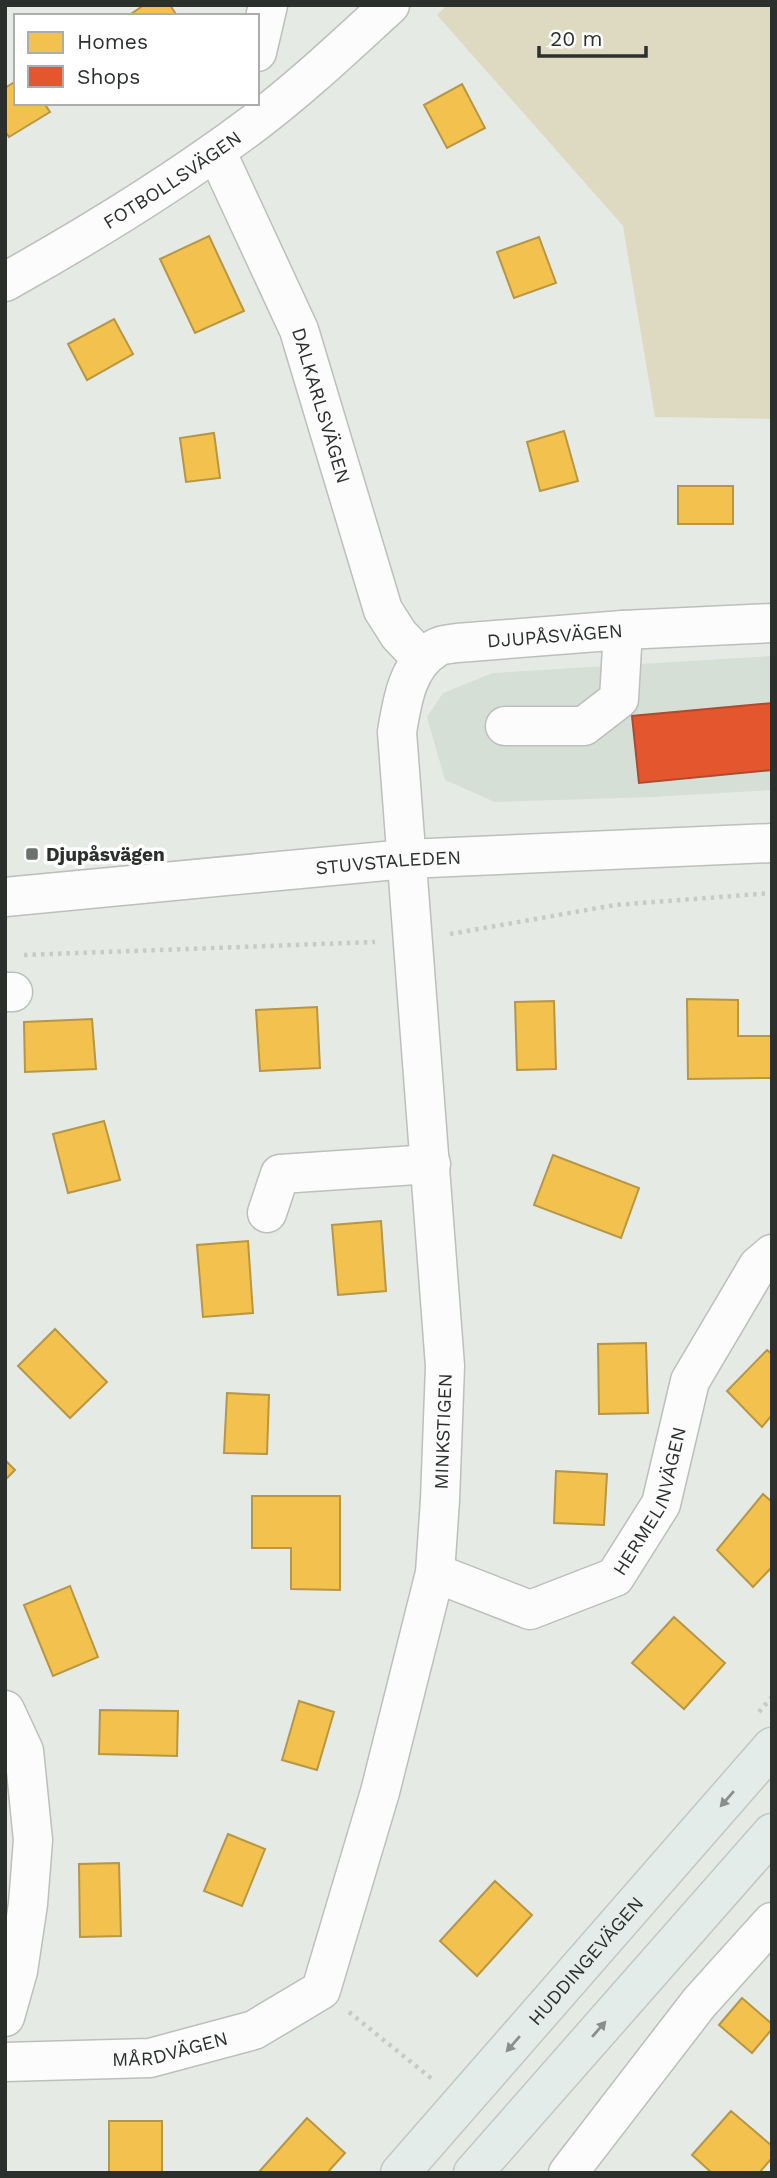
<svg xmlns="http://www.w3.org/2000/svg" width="777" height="2178" font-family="'Work Sans',sans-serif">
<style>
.built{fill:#d5dfd6}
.green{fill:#dedac2}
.homes{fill:#f2c14e;stroke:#b79644;stroke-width:2}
.shops{fill:#e4572e;stroke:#ad4b2e;stroke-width:2}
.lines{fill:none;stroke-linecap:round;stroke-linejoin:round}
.minor-casing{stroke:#bcbfbc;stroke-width:41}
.major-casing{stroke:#c3c6c3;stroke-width:41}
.path{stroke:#c8cac8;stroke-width:4.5;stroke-dasharray:3.5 5;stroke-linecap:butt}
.minor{stroke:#fbfcfb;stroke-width:38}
.major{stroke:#e4ece9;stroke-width:38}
.oneway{fill:#888e8b}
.poi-dot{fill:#6d716d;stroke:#fff;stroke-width:2.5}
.labels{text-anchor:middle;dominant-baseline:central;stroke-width:7;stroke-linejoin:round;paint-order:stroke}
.street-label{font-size:19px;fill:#2c302d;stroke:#fff}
.poi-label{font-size:19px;font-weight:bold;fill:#2c302d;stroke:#fff;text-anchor:start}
</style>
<rect width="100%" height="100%" fill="#e5eae5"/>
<path class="built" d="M772 656V790L653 797 495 802 445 780 427 717 443 693 493 673Z"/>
<path class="green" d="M447 5H772V419L655 417 623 226 437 15Z"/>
<path class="homes" d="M144 5H170L177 16H128Z
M16 81V103H44L50 112 9 137 5 131V88Z
M462 84 485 128 447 148 424 105Z
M209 236 244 311 195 333 160 259Z
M539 237 556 283 514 298 497 252Z
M114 319 133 354 87 380 68 344Z
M564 431 578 481 540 491 527 442Z
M214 433 220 478 186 482 180 438Z
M678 486H733V524H678Z
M687 999 738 1000V1036H772V1078L688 1079Z
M554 1001 556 1069 517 1070 515 1002Z
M317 1007 320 1068 260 1071 256 1010Z
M92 1019 96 1069 25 1072 24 1022Z
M104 1121 120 1180 68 1193 53 1134Z
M553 1155 639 1188 621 1238 534 1205Z
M381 1221 386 1291 338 1295 332 1225Z
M248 1241 253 1313 203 1317 197 1245Z
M55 1329 107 1382 70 1418 18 1366Z
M646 1343 648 1413 599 1414 598 1344Z
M767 1350 772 1354V1415L762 1427 727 1391Z
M227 1393 269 1395 267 1454 224 1453Z
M5 1460 15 1470 5 1480Z
M556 1471 607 1474 604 1525 554 1523Z
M763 1494 772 1502V1567L753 1587 717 1550Z
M252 1496H340V1590L291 1589V1548H252Z
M70 1586 98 1657 53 1676 24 1605Z
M674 1617 725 1663 684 1709 632 1663Z
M299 1701 334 1712 317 1770 282 1760Z
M100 1710 178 1711 177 1756 99 1754Z
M228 1834 265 1849 242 1906 204 1891Z
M119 1863 121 1936 80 1937 79 1864Z
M495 1881 532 1915 477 1976 440 1941Z
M742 1998 772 2024V2029L752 2053 719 2025Z
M731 2111 772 2146V2158L759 2173H712L692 2155Z
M307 2118 345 2153 327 2173H258Z
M109 2121H162V2173H109Z"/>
<path class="shops" d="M772 703V770L639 783 632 716Z"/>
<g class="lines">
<defs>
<g id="minor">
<path d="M257 52 268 5"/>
<path id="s1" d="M216 151 299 330 383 610 399 635 422 659"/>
<path id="s2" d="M5 282C91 234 174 183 253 124 301 88 345 46 390 5"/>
<path d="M505 726H584L619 699 623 630"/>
<path id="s3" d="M5 897 406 859 772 843"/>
<path d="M5 992H13"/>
<path d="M267 1213 280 1174 431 1164"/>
<path id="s4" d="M435 1573 530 1610 615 1577 661 1504 690 1381 758 1266 772 1254"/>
<path d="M5 1710 24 1751 33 1840 28 1904 18 1971 5 2017"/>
<path id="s5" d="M5 2062 150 2058 254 2030 321 1990 380 1792 435 1573 440 1500 445 1366 397 732C402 702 407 665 436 648 442 644 450 644 457 643L623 630 772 623"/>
<path d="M568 2173 699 2003 772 1922"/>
</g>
<g id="major">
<path id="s6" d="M400 2173 772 1747"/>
<path d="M473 2173 772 1833"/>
</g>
</defs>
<use href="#minor" class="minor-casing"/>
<use href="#major" class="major-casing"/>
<path class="path" d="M450 934 615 905 772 893
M24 955 375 942
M759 1712 772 1697
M349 2012 432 2079"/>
<use href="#minor" class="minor"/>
<use href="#major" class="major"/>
</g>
<defs><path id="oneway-solid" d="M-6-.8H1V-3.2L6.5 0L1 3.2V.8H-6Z" transform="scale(1.75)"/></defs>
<g class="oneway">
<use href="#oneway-solid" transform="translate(727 1799) rotate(131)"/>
<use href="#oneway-solid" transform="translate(599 2029) rotate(-49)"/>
<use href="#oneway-solid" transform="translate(513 2044) rotate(131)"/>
</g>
<rect class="poi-dot" x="25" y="847" width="14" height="14" rx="3.5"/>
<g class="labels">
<g class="street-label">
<text stroke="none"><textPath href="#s2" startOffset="196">FOTBOLLSVÄGEN</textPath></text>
<text stroke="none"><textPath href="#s1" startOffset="276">DALKARLSVÄGEN</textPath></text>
<text stroke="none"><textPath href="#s5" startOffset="1822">DJUPÅSVÄGEN</textPath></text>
<text stroke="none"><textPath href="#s3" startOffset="385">STUVSTALEDEN</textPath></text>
<text stroke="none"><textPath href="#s5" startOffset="905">MINKSTIGEN</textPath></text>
<text stroke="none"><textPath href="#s4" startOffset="278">HERMELINVÄGEN</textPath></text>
<text stroke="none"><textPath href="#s6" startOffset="282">HUDDINGEVÄGEN</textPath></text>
<text stroke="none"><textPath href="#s5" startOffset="166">MÅRDVÄGEN</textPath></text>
</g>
<g class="poi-label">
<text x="46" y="854">Djupåsvägen</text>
</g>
</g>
<rect width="777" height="2178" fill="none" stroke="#2c302d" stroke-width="14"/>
<rect x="14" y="14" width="245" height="91" fill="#ffffff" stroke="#abacab" stroke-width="2"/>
<rect x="28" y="32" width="35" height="21" fill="#f2c14e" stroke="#abacab" stroke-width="2"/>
<text x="77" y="49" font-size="21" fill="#2c302d">Homes</text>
<rect x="28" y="66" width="35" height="21" fill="#e4572e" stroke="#abacab" stroke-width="2"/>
<text x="77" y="84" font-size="21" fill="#2c302d">Shops</text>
<path d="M539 46v10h107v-10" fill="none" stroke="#2c302d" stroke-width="3.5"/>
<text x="550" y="46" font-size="21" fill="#2c302d" stroke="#ffffff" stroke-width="5" paint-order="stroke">20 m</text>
</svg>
